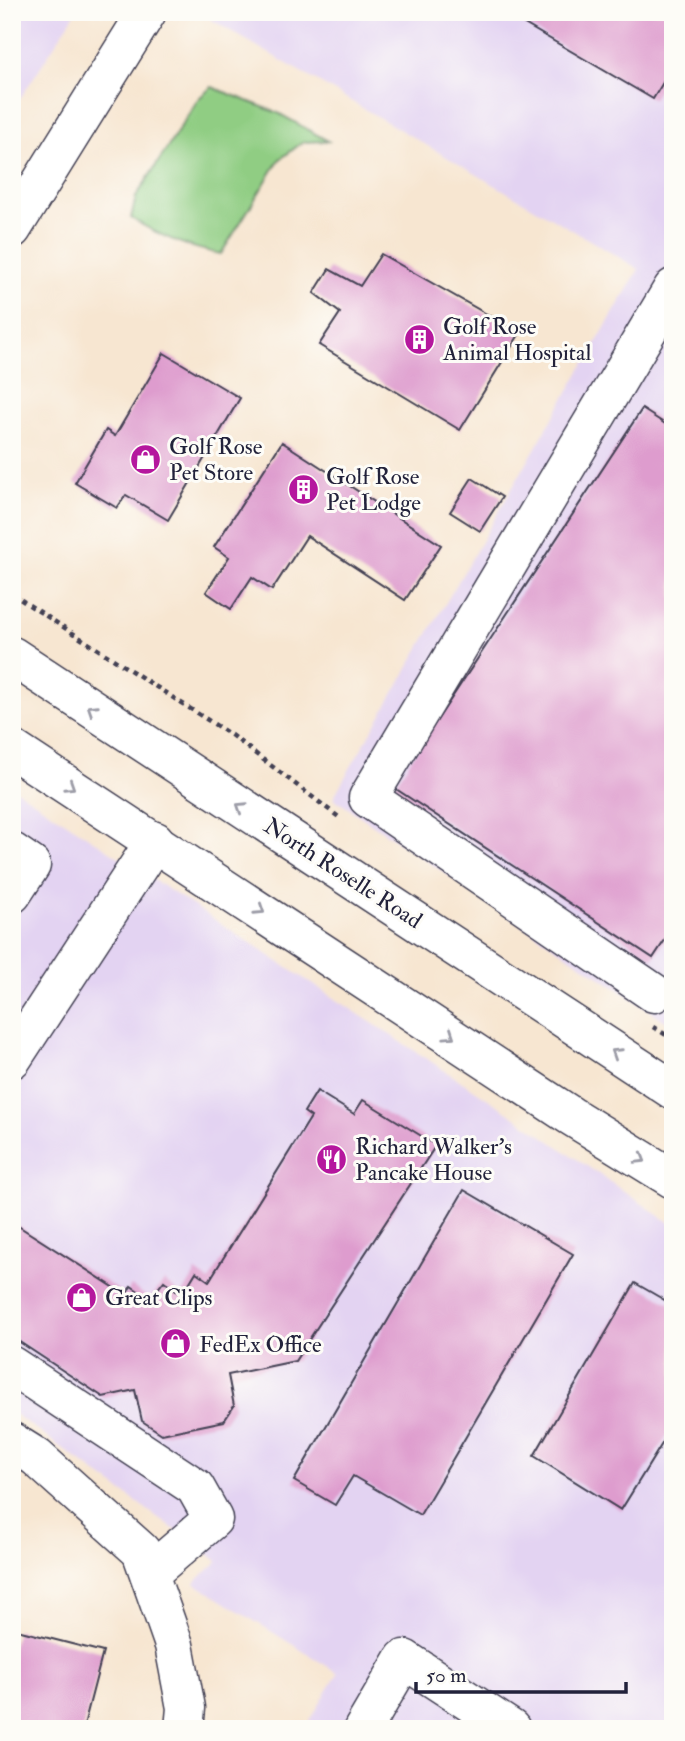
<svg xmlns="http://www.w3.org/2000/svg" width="685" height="1741" font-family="'IM FELL Double Pica',serif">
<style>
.built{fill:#e3d3f2}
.green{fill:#90cd83;stroke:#59785f;stroke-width:2}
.building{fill:#de9cce}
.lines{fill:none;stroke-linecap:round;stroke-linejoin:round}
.minor-casing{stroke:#423f52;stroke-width:41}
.major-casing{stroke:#423f52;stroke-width:41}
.path{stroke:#423f52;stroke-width:4.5;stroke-dasharray:5 5;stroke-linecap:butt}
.minor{stroke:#fff;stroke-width:38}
.major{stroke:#fff;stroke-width:38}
.oneway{stroke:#9c9ca7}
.labels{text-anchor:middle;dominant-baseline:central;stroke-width:6;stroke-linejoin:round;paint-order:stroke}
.poi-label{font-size:23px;fill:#22223b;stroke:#fdfcf7;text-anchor:start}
.street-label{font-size:23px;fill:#22223b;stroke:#fdfcf7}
</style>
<rect width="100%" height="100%" fill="#fdfcf7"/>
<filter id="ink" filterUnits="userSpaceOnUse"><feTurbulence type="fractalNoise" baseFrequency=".0143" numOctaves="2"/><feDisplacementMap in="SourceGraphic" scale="14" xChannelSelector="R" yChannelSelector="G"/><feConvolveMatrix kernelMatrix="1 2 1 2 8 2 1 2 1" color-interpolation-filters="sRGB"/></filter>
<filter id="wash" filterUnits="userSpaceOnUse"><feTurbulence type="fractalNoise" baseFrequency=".00686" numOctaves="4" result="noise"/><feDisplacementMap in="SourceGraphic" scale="28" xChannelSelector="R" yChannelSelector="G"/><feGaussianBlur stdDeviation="1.57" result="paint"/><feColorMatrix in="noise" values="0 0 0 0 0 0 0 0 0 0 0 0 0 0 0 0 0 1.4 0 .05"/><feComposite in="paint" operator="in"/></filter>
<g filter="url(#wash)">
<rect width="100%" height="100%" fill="#f7e6d1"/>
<path class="built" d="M12 12H76L12 111Z
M198 12H673V1026L333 798 639 269Z
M12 787 511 1114 673 1225V1729H305L338 1673 194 1583 218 1561 12 1412Z"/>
<path class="green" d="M212 87 278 113 328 141 303 142 279 160 221 254C188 248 159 236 131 218L136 197 199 98Z"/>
<g id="blocks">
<path class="building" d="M504 12H673V66L653 99Z
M381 254 520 333 460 430 319 345 340 313 314 293 329 269 360 286Z
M164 353 240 398 168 520 126 495 117 508 75 483 106 430 115 436Z
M642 409 673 429V928L653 958 393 787Z
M282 442 441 545 405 600 307 536 272 590 252 577 231 609 206 592 229 557 214 547Z
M472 478 502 497 480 531 450 512Z
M317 1091 354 1114 363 1100 436 1145 295 1361 228 1375 234 1406 224 1421 162 1434 142 1421 135 1390 103 1397 12 1337V1222L126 1295 131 1286 150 1299 164 1281 182 1295 196 1272 209 1281 311 1117 304 1112Z
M464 1190 573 1254 420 1515 353 1476 335 1505 294 1481Z
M635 1283 673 1305V1426L621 1510 534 1456Z
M17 1630 103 1652 83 1729H12V1648Z"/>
</g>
</g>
<g filter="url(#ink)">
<use href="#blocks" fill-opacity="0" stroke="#423f52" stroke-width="2"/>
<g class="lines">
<defs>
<path id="minor" d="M12 229 147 12
M12 852 31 865 12 894
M654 993 368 798 673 288
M12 1059 155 841
M12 1366 195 1487 213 1519 149 1574
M12 1442 36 1457 141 1551 174 1645 186 1708 184 1729
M363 1729 404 1659 511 1729"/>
<path id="major" d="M12 656 673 1090
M12 749 571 1116 673 1179"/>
</defs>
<use href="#minor" class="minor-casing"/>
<use href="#major" class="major-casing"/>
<path class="path" d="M12 594 231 735 340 818
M653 1027 673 1039"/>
<use href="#minor" class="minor"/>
<use href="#major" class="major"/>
</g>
<defs><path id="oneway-chevron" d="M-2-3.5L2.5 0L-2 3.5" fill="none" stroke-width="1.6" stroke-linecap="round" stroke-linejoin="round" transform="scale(1.75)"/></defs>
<g class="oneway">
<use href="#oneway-chevron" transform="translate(92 709) rotate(-147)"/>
<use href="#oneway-chevron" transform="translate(70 786) rotate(33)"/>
<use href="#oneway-chevron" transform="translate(241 807) rotate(-147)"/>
<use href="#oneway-chevron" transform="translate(260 910) rotate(33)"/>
<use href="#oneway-chevron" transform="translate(450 1035) rotate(34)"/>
<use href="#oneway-chevron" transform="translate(616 1053) rotate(-147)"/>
<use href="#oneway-chevron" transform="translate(641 1159) rotate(31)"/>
</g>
</g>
<defs>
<symbol id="building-disc" viewBox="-11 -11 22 22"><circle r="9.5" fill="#b5179e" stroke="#fdfcf7"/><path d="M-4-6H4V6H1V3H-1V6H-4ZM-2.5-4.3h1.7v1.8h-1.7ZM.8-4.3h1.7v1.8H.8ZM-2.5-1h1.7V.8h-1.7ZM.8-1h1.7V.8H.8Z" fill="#fff"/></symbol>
<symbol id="shop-disc" viewBox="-11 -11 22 22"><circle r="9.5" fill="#b5179e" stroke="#fdfcf7"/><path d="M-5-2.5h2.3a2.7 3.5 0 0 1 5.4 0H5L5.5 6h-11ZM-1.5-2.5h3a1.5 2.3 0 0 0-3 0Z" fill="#fff"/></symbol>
<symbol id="restaurant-disc" viewBox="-11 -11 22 22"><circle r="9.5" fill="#b5179e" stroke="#fdfcf7"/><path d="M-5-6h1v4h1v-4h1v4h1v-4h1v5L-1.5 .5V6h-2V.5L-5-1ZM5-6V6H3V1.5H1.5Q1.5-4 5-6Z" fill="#fff"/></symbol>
</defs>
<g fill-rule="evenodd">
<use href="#building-disc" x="402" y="322" width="35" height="35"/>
<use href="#shop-disc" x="128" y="442" width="35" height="35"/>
<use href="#building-disc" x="286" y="472" width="35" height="35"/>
<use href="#restaurant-disc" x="314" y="1142" width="35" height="35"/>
<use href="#shop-disc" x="64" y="1280" width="35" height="35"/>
<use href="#shop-disc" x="158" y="1326" width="35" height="35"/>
</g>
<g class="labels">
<g class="poi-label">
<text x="443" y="326">Golf Rose<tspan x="443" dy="26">Animal Hospital</tspan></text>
<text x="169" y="446">Golf Rose<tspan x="169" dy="26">Pet Store</tspan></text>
<text x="326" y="476">Golf Rose<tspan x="326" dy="26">Pet Lodge</tspan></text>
<text x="355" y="1146">Richard Walker's<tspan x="355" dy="26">Pancake House</tspan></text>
<text x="105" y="1297">Great Clips</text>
<text x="199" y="1344">FedEx Office</text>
</g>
<g class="street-label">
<text transform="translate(343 873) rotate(33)">North Roselle Road</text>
</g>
</g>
<rect width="685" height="1741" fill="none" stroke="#fdfcf7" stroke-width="42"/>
<path d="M416 1682v10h210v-10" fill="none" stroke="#22223b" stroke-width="3.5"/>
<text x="426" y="1682" font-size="21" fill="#22223b" stroke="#fdfcf7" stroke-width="5" paint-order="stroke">50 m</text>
</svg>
